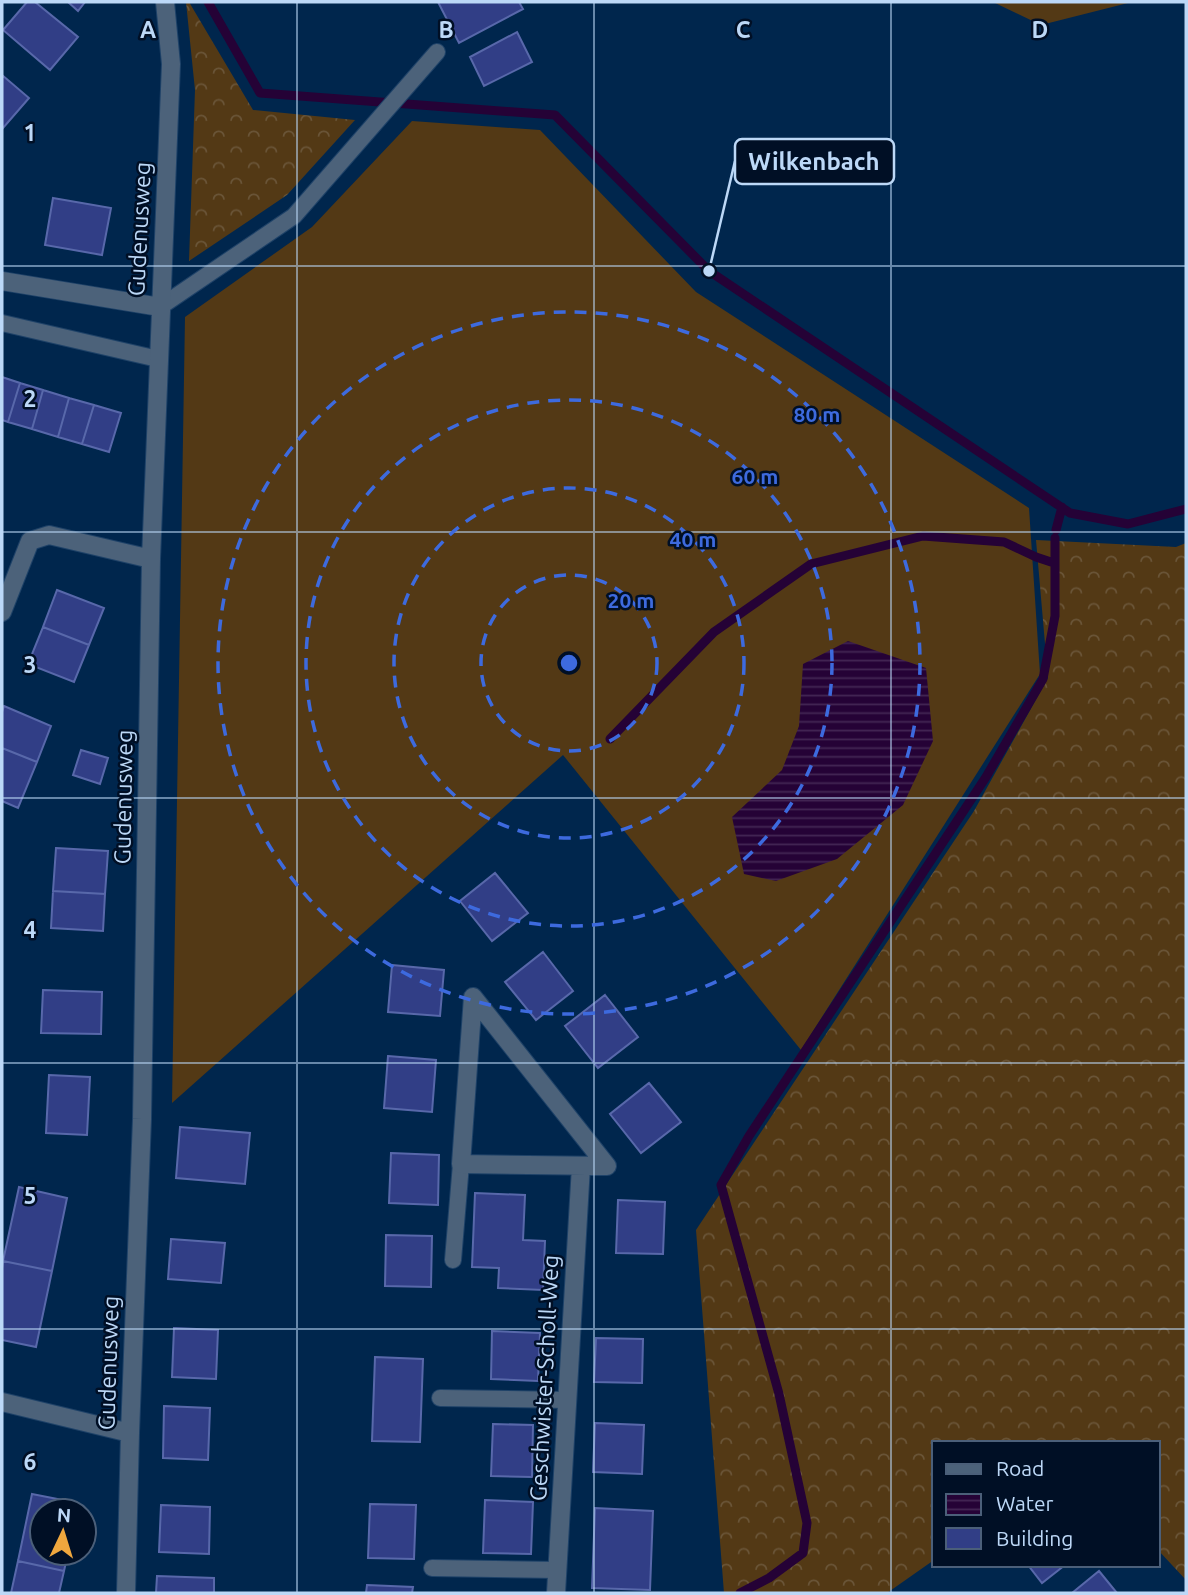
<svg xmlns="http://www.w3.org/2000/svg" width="1188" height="1595" font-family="Ubuntu,sans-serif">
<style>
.grass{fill:#533915}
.forest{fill:url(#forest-crowns)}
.water{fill:url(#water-rules)}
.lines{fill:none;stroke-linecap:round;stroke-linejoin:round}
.stream{stroke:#250236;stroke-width:9}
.building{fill:#313e86;stroke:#5868aa;stroke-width:2}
.service-casing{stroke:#1e4268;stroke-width:18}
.minor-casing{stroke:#1e4268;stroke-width:20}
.service{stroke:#4c627a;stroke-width:16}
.minor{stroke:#4c627a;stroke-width:18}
.grid{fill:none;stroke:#bcd8f7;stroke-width:2;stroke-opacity:0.55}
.ring{fill:none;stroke:#3d6ade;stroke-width:3.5;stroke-dasharray:12 9}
.labels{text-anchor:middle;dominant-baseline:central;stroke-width:5;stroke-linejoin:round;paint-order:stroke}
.street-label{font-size:23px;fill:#bcd8f7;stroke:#000f25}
.grid-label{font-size:23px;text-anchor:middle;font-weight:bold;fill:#bcd8f7;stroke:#000f25;stroke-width:5;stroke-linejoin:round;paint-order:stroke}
.centre{fill:#3d6ade;stroke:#000f25;stroke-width:3.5}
.ring-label{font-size:21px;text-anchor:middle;font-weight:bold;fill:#3d6ade;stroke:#000f25;stroke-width:5;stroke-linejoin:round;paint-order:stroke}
.leader{fill:none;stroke:#bcd8f7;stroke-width:2.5}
.callout-dot{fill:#bcd8f7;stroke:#000f25;stroke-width:2.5}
.callout{fill:#000f25;stroke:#bcd8f7;stroke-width:2.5}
.callout-label{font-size:24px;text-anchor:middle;font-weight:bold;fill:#bcd8f7}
</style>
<defs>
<pattern id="forest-crowns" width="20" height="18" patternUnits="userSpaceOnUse" patternTransform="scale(1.75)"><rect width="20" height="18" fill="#533915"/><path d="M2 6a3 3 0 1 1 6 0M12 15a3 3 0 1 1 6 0" fill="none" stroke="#6a5538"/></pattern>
<pattern id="water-rules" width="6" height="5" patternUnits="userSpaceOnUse" patternTransform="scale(1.75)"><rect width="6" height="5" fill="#250236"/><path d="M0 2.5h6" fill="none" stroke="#432654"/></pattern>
</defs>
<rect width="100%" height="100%" fill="#00264d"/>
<path class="grass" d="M993 2H1132L1041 25Z
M412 121 540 130 696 292 1029 508 1040 674 801 1050 563 755 172 1103 185 317 312 227Z"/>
<path class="forest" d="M186 2H189L253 110 355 120 287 195 189 261 195 90Z
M1036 540 1176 547 1186 543V1580L1158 1550V1443H934V1560L887 1593H724L696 1230 974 811 1048 678Z"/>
<path class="water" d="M848 641 926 668 933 741 903 805 837 859 776 881 744 874 732 817 782 770 799 726 803 664Z"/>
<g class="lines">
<path class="stream" d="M208 2 260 93 555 115 709 271 1070 513 1128 524 1186 509
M1056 530 1062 507
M610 739 714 632 811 564 923 536 1004 542 1036 557 1054 563
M740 1593 769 1578 803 1553 807 1523 779 1394 721 1185 749 1136 986 777 1043 679 1055 616V538"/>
</g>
<path class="building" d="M27 2H35L78 37 50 70 3 30Z
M68 2H85L78 11Z
M438 2H519L523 9 459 43Z
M517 32 532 62 484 86 470 57Z
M2 75 29 98 3 128 2 127Z
M53 198 111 208 102 255 45 245Z
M2 377 20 383 8 422 2 420Z
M20 383 43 390 32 429 8 422Z
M43 390 69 398 58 437 32 429Z
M69 398 94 405 82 444 58 437Z
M94 405 121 413 109 452 82 444Z
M57 590 104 608 89 645 43 627Z
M43 627 89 645 74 682 28 664Z
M4 706 51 726 37 762 2 748V712Z
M2 748 37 762 18 808 2 801Z
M81 750 108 758 100 784 73 775Z
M56 848 108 851 105 894 53 891Z
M495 873 528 913 492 941 460 901Z
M53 891 105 894 103 931 51 928Z
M543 952 573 991 536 1020 505 982Z
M392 965 444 970 440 1016 388 1012Z
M43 990 102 992 101 1034 41 1033Z
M605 995 638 1037 598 1068 565 1026Z
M388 1056 436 1060 432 1112 384 1108Z
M49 1075 90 1077 87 1135 46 1133Z
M649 1083 681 1122 641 1153 610 1114Z
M180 1127 250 1133 245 1184 176 1178Z
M391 1153 439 1155 438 1205 389 1203Z
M19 1187 67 1198 52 1271 3 1261Z
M475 1193 525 1195 523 1240 545 1241 543 1290 498 1288 499 1268 472 1267Z
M618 1200 665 1202 663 1254 616 1253Z
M386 1235 432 1236 431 1287 385 1286Z
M171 1239 225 1243 221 1283 168 1279Z
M3 1261 52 1271 36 1347 2 1340V1268Z
M174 1328 218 1330 216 1379 172 1377Z
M492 1331 540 1333 538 1381 491 1379Z
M596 1338 643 1339 642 1383 594 1382Z
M375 1357 423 1359 420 1442 372 1441Z
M164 1406 210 1408 208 1460 163 1458Z
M595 1423 644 1425 642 1474 593 1472Z
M493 1424 533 1425 532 1477 491 1476Z
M32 1494 78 1503 76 1511H42V1553H68L64 1571 18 1561Z
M485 1500 533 1502 531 1554 483 1553Z
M370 1504 416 1505 414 1559 368 1558Z
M161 1505 210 1507 209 1554 159 1552Z
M595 1508 653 1511 650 1590 592 1588Z
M18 1561 64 1571 59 1593H11Z
M1028 1565H1065L1042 1583Z
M1099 1571 1117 1593H1072Z
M157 1576 214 1578V1593H156Z
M367 1585 413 1587 412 1593H366Z"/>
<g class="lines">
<defs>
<path id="service" d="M160 307 294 216 437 52
M2 323 158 359
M453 1260 461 1164
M440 1398 568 1400
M432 1568 557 1570"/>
<path id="minor" d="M2 281 160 307
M2 612 30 541 49 535 151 559
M473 997 607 1166 461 1164Z
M2 1402 130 1433
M126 1593 130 1433 142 1119 151 559 171 64 165 2
M556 1593 581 1166"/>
</defs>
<use href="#service" class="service-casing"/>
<use href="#minor" class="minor-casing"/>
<use href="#service" class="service"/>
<use href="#minor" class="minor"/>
</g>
<path class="grid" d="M297 2V1593M594 2V1593M891 2V1593M2 266H1186M2 532H1186M2 798H1186M2 1063H1186M2 1329H1186"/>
<g class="ring">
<circle cx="569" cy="663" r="88"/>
<circle cx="569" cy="663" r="175"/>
<circle cx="569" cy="663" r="263"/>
<circle cx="569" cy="663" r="351"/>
</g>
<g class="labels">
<g class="street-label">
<text transform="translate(139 229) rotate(-87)">Gudenusweg</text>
<text transform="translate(123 797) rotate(-89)">Gudenusweg</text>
<text transform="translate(108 1363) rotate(-88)">Gudenusweg</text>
<text transform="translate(544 1378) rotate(-87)">Geschwister-Scholl-Weg</text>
</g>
</g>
<g class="grid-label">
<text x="148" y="38">A</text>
<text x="446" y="38">B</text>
<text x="743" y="38">C</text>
<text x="1040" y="38">D</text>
<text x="30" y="141">1</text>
<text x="30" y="407">2</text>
<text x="30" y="673">3</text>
<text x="30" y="938">4</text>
<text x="30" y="1204">5</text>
<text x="30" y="1470">6</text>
</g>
<circle cx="569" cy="663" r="10" class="centre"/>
<g class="ring-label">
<text x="817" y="422">80 m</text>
<text x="755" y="484">60 m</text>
<text x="693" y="547">40 m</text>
<text x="631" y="608">20 m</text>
</g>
<path class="leader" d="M709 271L735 161"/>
<circle class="callout-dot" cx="709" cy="271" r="7"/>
<rect class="callout" x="735" y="139" width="159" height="45" rx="7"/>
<g class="callout-label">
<text x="814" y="170">Wilkenbach</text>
</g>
<rect width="1188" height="1595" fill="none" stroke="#bcd8f7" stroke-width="7"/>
<rect x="932" y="1441" width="228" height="126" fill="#000f25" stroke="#4b5f79" stroke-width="2"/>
<rect x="946" y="1464" width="35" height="10" fill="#4c627a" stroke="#4b5f79" stroke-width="2"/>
<text x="996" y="1476" font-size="21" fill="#bcd8f7">Road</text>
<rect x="946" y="1494" width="35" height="21" fill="url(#water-rules)" stroke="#4b5f79" stroke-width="2"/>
<text x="996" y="1511" font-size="21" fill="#bcd8f7">Water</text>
<rect x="946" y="1528" width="35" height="21" fill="#313e86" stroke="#4b5f79" stroke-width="2"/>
<text x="996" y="1546" font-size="21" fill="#bcd8f7">Building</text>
<g transform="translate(63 1532) rotate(4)"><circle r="33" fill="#000f25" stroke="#4b5f79" stroke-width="2"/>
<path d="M0-5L12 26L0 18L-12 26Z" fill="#efa73e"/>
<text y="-10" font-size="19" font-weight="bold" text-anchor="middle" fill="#bcd8f7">N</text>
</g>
</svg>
